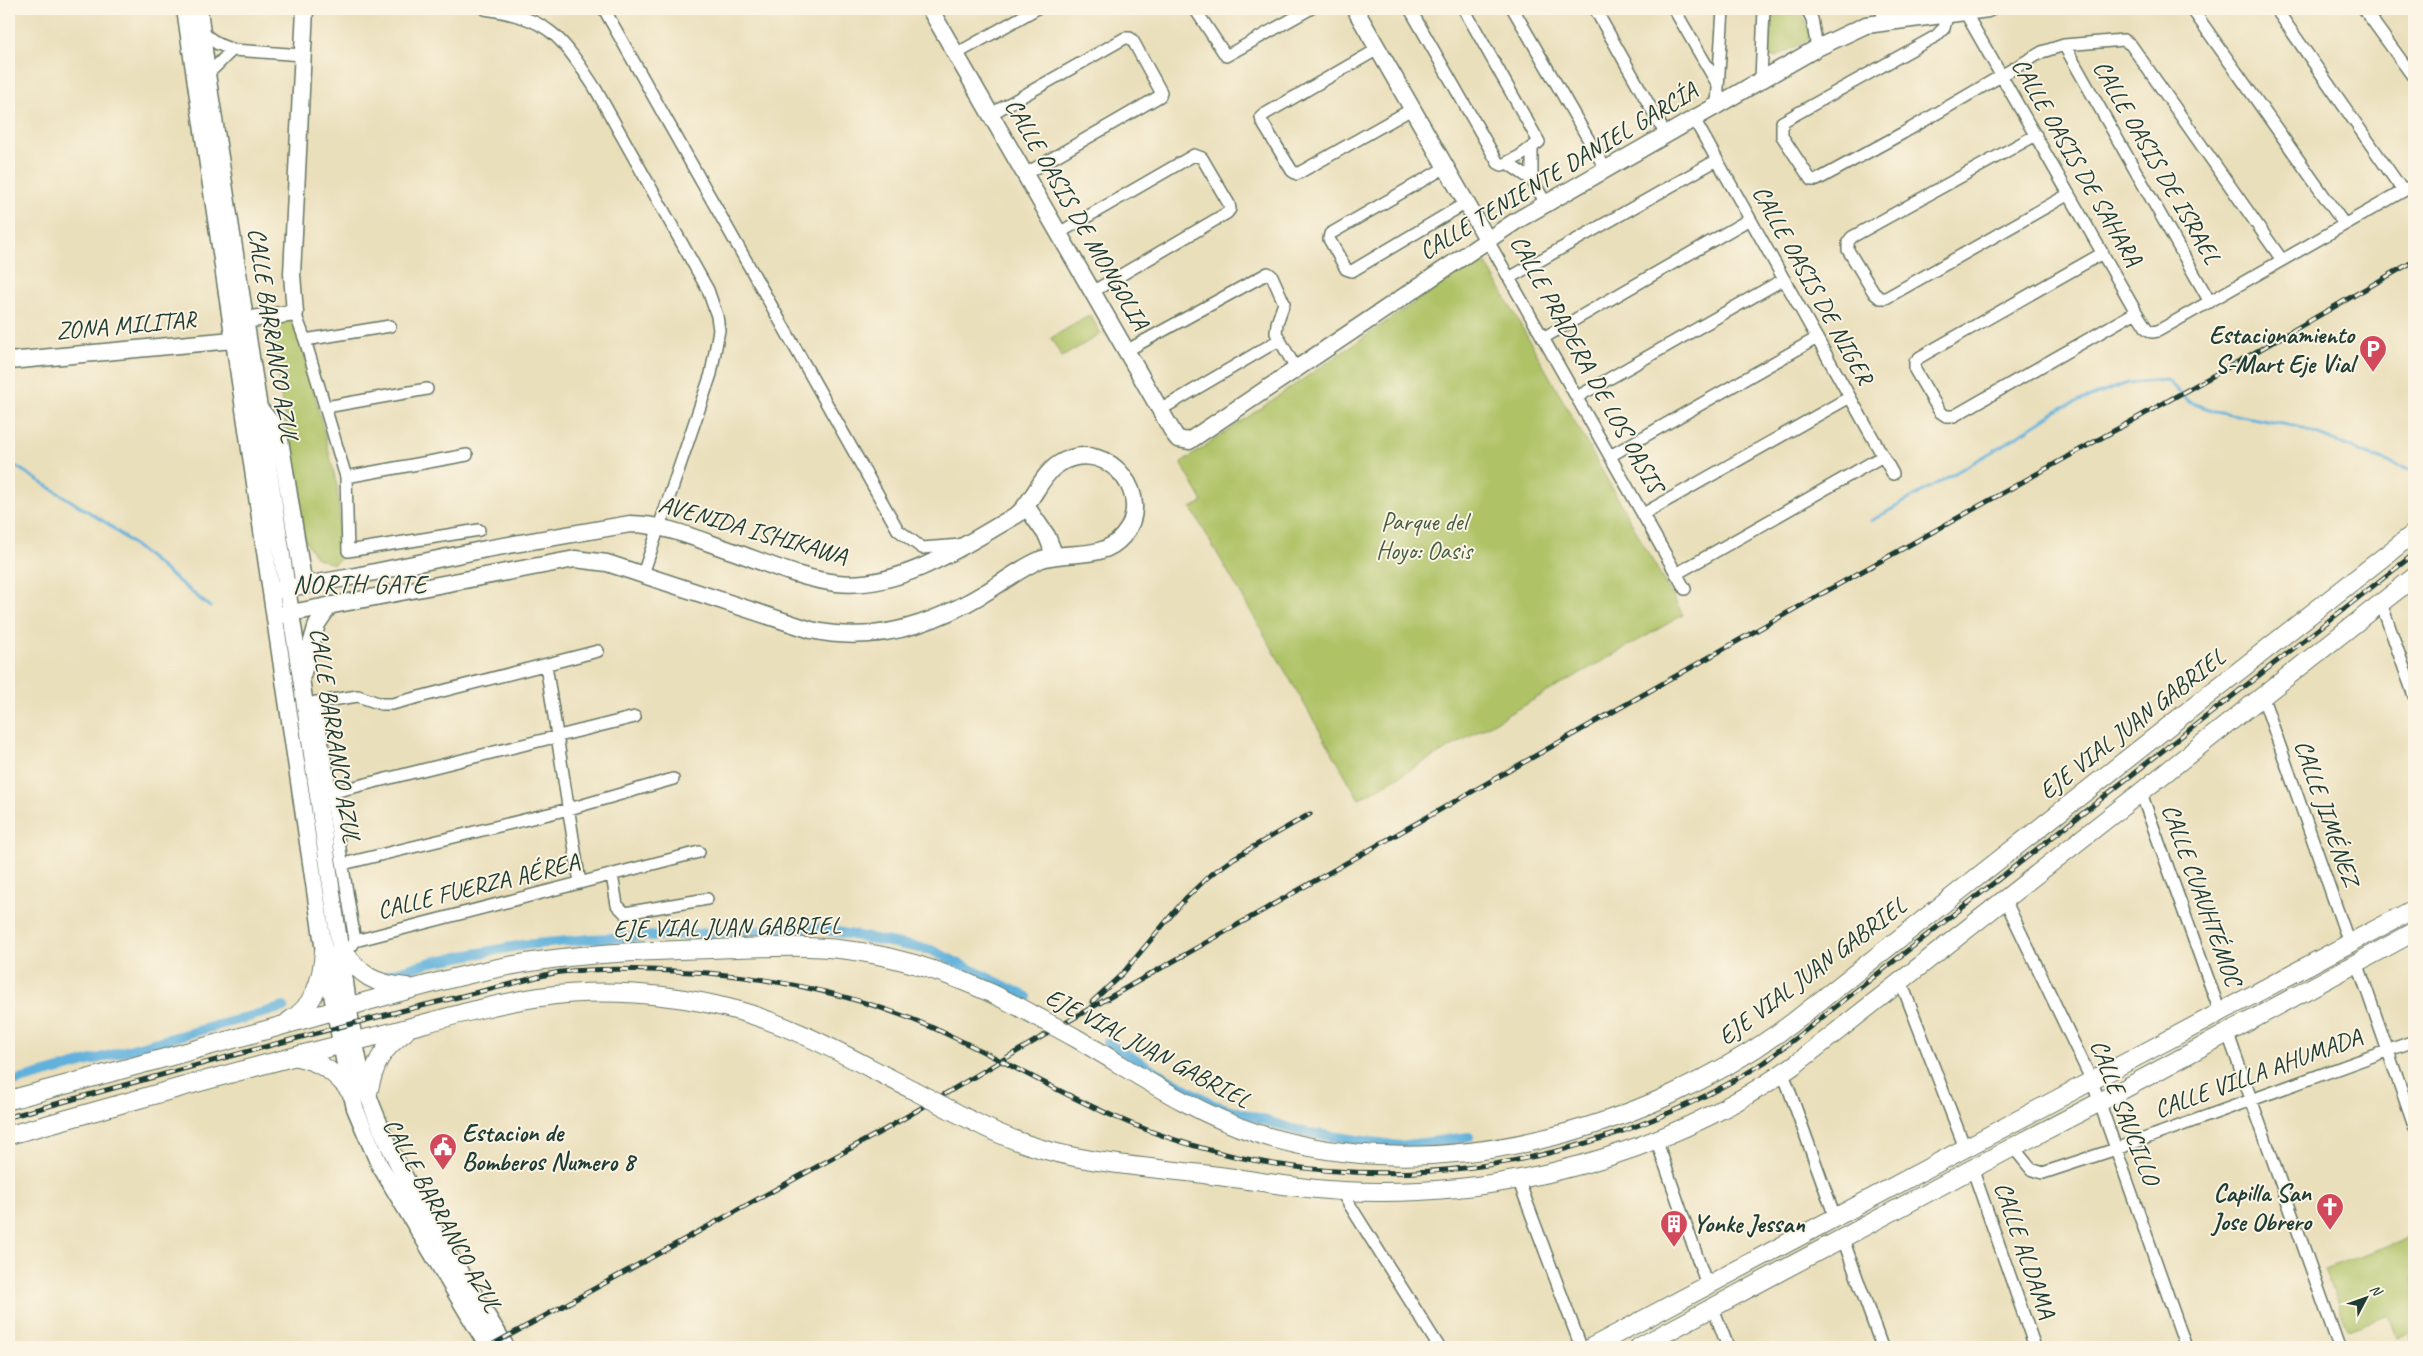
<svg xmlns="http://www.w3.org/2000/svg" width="2423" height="1356" font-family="Caveat,sans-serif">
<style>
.green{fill:#afc266;stroke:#67804d}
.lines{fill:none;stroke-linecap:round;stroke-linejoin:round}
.stream{stroke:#61b1dc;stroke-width:3}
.canal{stroke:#61b1dc;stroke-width:10}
.street-casing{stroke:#667663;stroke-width:14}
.secondary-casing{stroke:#667663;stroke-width:19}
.primary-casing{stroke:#667663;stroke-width:20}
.street{stroke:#fff;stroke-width:11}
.secondary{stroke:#fff;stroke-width:16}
.primary{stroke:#fff;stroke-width:18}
.rail-casing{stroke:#1f3d34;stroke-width:5}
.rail{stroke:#fcf5e5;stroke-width:3;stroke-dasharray:9;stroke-linecap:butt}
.primary-bridge-casing{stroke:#667663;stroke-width:20;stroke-linecap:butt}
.primary-bridge{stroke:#fff;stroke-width:18}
.labels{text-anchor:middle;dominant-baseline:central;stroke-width:4;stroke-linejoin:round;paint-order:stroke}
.street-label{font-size:25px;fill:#1f3d34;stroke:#fcf5e5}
.poi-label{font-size:25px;font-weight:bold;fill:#1f3d34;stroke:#fcf5e5;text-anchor:end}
.park-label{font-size:25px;fill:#435e40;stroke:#fcf5e5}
.neighbourhood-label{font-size:26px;letter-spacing:1px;fill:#1f3d34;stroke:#fcf5e5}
</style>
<rect width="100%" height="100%" fill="#fcf5e5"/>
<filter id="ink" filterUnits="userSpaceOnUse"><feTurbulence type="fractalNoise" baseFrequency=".02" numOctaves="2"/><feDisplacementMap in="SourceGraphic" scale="10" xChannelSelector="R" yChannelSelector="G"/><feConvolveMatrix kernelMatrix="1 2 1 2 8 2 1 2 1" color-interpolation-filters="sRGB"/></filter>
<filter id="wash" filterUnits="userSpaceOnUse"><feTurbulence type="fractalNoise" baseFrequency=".0096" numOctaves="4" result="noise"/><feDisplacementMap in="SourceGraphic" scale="20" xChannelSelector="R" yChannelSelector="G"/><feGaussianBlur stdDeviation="1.12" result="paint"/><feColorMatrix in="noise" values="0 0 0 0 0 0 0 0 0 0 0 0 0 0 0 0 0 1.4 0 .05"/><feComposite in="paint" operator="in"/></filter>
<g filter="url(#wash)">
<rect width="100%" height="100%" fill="#eadfbb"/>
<path class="green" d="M1773 9H1801L1810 35 1806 41 1776 57 1769 56Z
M1482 256 1683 615 1359 799 1191 508 1203 502 1181 463Z
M1090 315 1101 334 1062 357 1051 338Z
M295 316 337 485 342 558 333 564 317 558 304 539 269 322Z
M2414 1236V1346L2410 1333 2397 1338 2389 1315 2348 1330 2325 1269Z"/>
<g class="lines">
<path class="stream" d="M9 465 17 467 108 524 210 607
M1871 521 2002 446 2063 407 2128 383 2167 380 2189 402 2215 411 2298 427 2414 472"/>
<path class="canal" d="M384 976 431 962 523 945 591 939 816 928 931 950 1027 997
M1107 1043 1214 1105 1303 1132 1399 1146 1469 1137
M9 1083 284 1007"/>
</g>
</g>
<g filter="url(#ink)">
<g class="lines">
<defs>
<path id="street" d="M485 9C550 19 560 35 595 88L708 290 717 316 719 330 711 374 643 574
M604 9 898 530 922 548 961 545
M1195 9 1226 56 1310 9
M1410 9 1498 163 1502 165 1520 156 1539 142 1464 9
M1513 9 1605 168
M1595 9 1665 133
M1674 9 1718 85
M1807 9 1812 19 1817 48
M1881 9 1885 21
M1949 9 1944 28 1936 36 1782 122V136L1811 180H1817L1903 133 2042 52 2064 45 2124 40 2131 45 2282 260
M2192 9 2344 224
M2276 9 2403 191
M2364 9 2414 78
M1965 12 2136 312 2147 329 2152 332 2158 331 2414 185
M200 31 218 44 233 50 302 55
M2064 45 2210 302
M1378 49 1265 114 1261 117 1262 122 1292 171 1297 174 1412 109
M956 54 1036 9
M202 75C212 74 224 56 233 50
M1761 79 1764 9
M1717 104 1723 9
M991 114 1125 38H1130L1133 41 1161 92 1160 96 1025 174
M1693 117 1893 474
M2036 135 1852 237 1848 242V250L1874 293 1880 298H1886L2069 194
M1532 148V180
M1507 163 1532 180 1546 203
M1446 167 1330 234 1329 239 1346 269 1352 271 1466 203
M1059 233 1194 155 1202 158 1229 204 1230 209 1227 213 1092 292
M1487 239 1685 589
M2103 253 1920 357 1915 362V370L1940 412 1946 416H1954L2136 312
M1509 278 1717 160
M295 313 305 340 346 477 348 551 479 530
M1543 338 1750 219
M305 340 390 326
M1126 351 1268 273 1272 276 1284 303 1277 323 1276 333 1296 369
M1577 397 1784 279
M326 407 427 389
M1160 410 1279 340
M1610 456 1817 338
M346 477 467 455
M1643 514 1850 397
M1676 574 1883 456
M2381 603 2414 696
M546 665 580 883
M2263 698 2349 943
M316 702 355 941 352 946
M305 704 358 696 381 704H392L598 651
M330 793 635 717
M2141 793 2220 1012
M343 864 569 809 673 779
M612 875 617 905 625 913 707 899
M2005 900 2092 1081 2186 1347
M355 941 699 852
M2357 962 2414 1126
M1901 982 1965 1148
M2228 1034 2339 1347
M1783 1073 1835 1217
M1656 1139 1707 1285
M2013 1147 2031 1169 2043 1173 2116 1149 2414 1041
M1972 1168 2035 1347
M1518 1179 1581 1347
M1341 1191 1439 1347
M1843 1239 1882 1347
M1713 1308 1728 1347"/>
<path id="secondary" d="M185 9 324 951 346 1070 355 1108 363 1127 379 1164 488 1347
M199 9 207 74 301 678 351 1024C355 1042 358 1061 363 1080 391 1170 457 1265 506 1347
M930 9 1174 434 1178 439 1189 441 1516 221 1817 48 1866 25 1988 9
M1355 9 1487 239
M236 321 295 313 292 274 305 9
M9 361 243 339
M260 409 273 425 280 440 304 586
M1026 506 1047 536 1055 556
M271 591 346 578 486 549 630 524C665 524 699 540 732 551 766 563 801 579 837 583 900 590 965 545 1018 514 1036 498 1041 472 1064 461 1109 439 1156 497 1123 536 1102 561 1069 550 1042 559 1022 567 1002 583 983 594 930 626 873 644 811 630L607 563 575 559 275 616
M302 676 317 624 330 605"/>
<path id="primary" d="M341 948C361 976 373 984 407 987
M289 1021C315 1006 322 979 324 951
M1074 1037C1133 1071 1191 1112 1256 1133 1432 1191 1646 1132 1792 1023L2414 533
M297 1057C322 1062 337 1074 352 1094
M368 1093C375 1063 380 1051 405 1032
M9 1100C98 1076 188 1052 277 1027 346 1008 414 986 484 971 559 954 636 951 712 949 744 948 776 946 808 947 892 949 969 978 1041 1019
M949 1109C974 1122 999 1135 1026 1144 1084 1164 1149 1167 1210 1175 1254 1180 1298 1189 1343 1191 1502 1199 1667 1156 1797 1063L2414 577
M9 1135C124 1104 239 1069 356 1041 417 1027 478 1006 540 997 601 988 668 993 728 1008 793 1024 853 1060 913 1090
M1592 1347 2414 909
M1639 1347 2013 1147 2100 1102 2414 932"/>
</defs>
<use href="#street" class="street-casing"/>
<use href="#secondary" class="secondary-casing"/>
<use href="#primary" class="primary-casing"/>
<use href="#street" class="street"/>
<use href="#secondary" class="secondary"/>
<use href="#primary" class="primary"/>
<defs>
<path id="rail" d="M1092 1002 1123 973 1185 899 1208 877 1234 858 1310 814
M9 1117C142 1080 275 1043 409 1009 442 1001 475 993 507 985 525 981 543 974 561 972 609 967 660 970 708 973 785 980 860 996 931 1027 993 1054 1051 1089 1113 1116 1325 1210 1571 1184 1765 1062L2414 554
M488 1347 884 1130 1089 1009 1780 617 2252 354 2414 261"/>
</defs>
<use href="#rail" class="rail-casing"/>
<use href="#rail" class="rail"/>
<defs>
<path id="primary-bridge" d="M1041 1019 1074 1037
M913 1090 949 1109"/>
</defs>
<use href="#primary-bridge" class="primary-bridge-casing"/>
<use href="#primary-bridge" class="primary-bridge"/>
</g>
</g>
<defs>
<symbol id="parking-pin" viewBox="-11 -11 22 30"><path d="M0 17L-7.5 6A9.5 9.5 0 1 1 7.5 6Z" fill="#d1495b" stroke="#fcf5e5"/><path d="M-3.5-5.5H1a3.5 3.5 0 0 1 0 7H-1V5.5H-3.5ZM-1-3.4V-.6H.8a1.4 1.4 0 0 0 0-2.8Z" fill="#fff"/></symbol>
<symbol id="civic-pin" viewBox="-11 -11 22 30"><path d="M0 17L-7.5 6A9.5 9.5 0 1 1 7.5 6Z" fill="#d1495b" stroke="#fcf5e5"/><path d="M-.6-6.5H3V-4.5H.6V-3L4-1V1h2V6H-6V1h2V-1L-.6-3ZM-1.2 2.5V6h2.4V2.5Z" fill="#fff"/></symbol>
<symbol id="church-pin" viewBox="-11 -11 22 30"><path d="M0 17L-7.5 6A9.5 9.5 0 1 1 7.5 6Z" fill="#d1495b" stroke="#fcf5e5"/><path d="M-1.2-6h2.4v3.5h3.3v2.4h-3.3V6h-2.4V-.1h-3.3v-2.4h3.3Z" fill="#fff"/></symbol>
<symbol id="building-pin" viewBox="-11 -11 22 30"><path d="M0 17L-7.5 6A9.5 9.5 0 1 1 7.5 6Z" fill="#d1495b" stroke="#fcf5e5"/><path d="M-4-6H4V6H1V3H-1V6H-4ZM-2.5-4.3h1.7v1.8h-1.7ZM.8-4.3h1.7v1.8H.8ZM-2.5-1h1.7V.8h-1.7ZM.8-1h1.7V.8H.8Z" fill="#fff"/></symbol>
</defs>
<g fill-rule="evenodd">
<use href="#parking-pin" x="2357" y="333" width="32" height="43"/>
<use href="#civic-pin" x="427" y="1131" width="32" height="43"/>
<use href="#church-pin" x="2314" y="1191" width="32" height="43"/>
<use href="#building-pin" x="1658" y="1208" width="32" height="43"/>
</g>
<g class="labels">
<g class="street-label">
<text transform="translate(2077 162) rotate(60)">CALLE OASIS DE SAHARA</text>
<text transform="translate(2157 162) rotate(60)">CALLE OASIS DE ISRAEL</text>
<text transform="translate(1558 171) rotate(-31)">CALLE TENIENTE DANIEL GARCÍA</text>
<text transform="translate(1077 214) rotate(60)">CALLE OASIS DE MONGOLIA</text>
<text transform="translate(1813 285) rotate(61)">CALLE OASIS DE NIGER</text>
<text transform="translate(126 325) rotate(-5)">ZONA MILITAR</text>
<text transform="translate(273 335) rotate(81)">CALLE BARRANCO AZUL</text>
<text transform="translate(1587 364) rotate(61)">CALLE PRADERA DE LOS OASIS</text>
<text transform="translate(753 530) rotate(16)">AVENIDA ISHIKAWA</text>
<text transform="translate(2132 724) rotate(-38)">EJE VIAL JUAN GABRIEL</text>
<text transform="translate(335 735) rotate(81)">CALLE BARRANCO AZUL</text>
<text transform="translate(2327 813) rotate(71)">CALLE JIMÉNEZ</text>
<text transform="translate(478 886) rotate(-14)">CALLE FUERZA AÉREA</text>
<text transform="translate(2202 895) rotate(70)">CALLE CUAUHTÉMOC</text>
<text transform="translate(727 927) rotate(-1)">EJE VIAL JUAN GABRIEL</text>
<text transform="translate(1812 971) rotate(-37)">EJE VIAL JUAN GABRIEL</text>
<text transform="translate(1148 1048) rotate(28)">EJE VIAL JUAN GABRIEL</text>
<text transform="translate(2258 1073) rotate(-20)">CALLE VILLA AHUMADA</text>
<text transform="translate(2125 1112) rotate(69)">CALLE SAUCILLO</text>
<text transform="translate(442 1215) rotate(61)">CALLE BARRANCO AZUL</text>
<text transform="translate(2025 1250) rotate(71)">CALLE ALDAMA</text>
</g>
<g class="poi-label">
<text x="2354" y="335">Estacionamiento<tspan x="2354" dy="29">S-Mart Eje Vial</tspan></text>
<text x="462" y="1133" text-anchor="start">Estacion de<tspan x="462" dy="29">Bomberos Numero 8</tspan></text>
<text x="2311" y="1193">Capilla San<tspan x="2311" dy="29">Jose Obrero</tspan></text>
<text x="1693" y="1224" text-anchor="start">Yonke Jessan</text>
</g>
<g class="park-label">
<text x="1424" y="522">Parque del<tspan x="1424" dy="29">Hoyo: Oasis</tspan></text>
</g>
<g class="neighbourhood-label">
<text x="360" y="584">NORTH GATE</text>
</g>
</g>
<rect width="2423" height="1356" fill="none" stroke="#fcf5e5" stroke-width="30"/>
<g transform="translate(2366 1298) rotate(49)" stroke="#fcf5e5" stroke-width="4" paint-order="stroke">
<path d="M0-4L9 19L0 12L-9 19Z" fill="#1f3d34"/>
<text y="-8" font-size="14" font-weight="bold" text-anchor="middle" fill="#1f3d34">N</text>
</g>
</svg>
